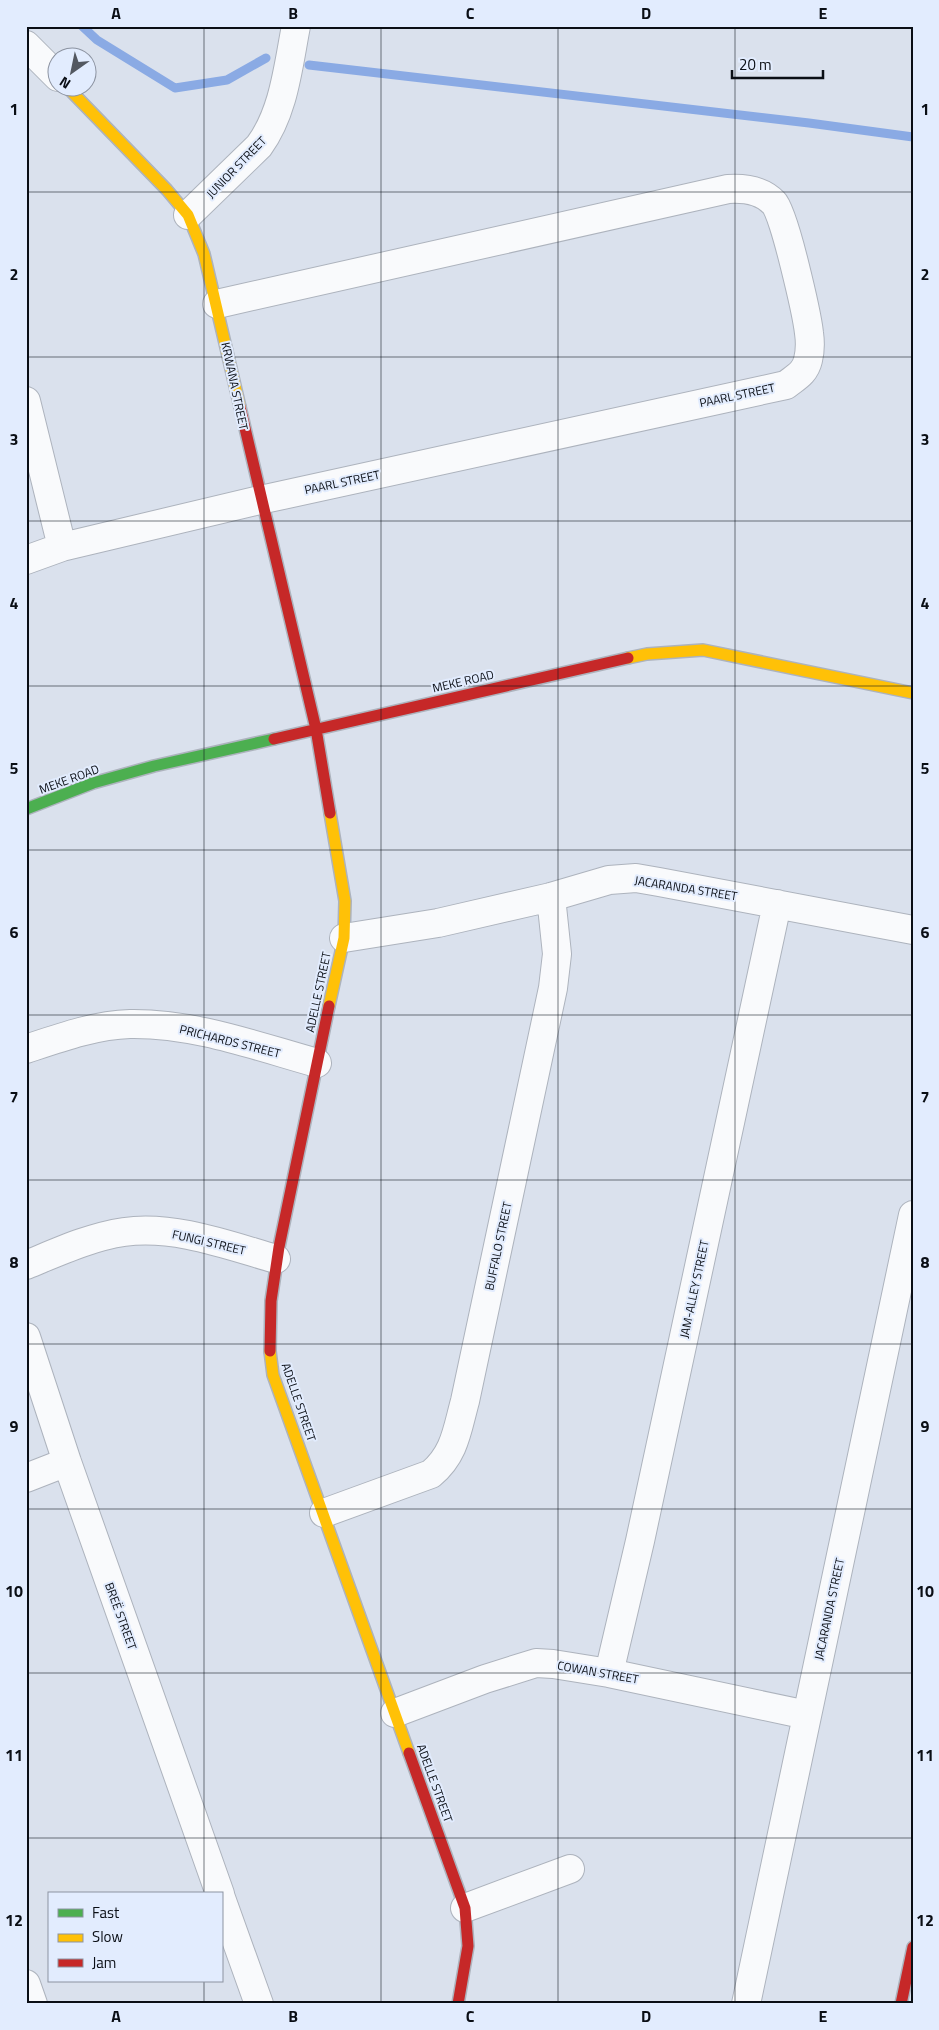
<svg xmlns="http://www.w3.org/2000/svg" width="939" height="2030" viewBox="0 0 939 2030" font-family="'Titillium Web',sans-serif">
<rect width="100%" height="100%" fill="#dae1ed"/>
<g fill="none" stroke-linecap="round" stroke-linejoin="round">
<path stroke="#8aaae4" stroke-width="9" d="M82,26l15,14 78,48 52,-8 39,-22
M309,65l500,58 104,14"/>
<defs>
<path id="street" d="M26,45l32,32
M188,215l71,-69c25,-34 29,-79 37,-120
M26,401l36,146
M26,560l36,-13 198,-47 526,-115c10,-8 19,-12 22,-25 2,-8 2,-20 1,-27 -2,-18 -25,-121 -35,-130 -12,-13 -30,-15 -46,-14l-511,115
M344,938l94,-15 113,-26 58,-17 27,-2 23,4 254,48
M26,1049c33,-11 69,-24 104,-25 64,-1 126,22 187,39
M26,1265c32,-13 64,-28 98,-33 51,-7 103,13 152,27
M26,1337l41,125 153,432
M26,1478l41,-16
M324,1513l107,-39c24,-20 26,-44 34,-73l88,-413 4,-34 -6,-57
M609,1673l31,-132 137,-637
M395,1713l90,-34 51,-16 17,1 56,9 198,42
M221,1898l38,106
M465,1908l105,-39
M26,1984l7,20
M746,2004l167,-789"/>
<path id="fast" d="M26,809l67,-26 61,-17 120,-27"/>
<path id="slow" d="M68,88l99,102 21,25 16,39 36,153
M628,658l19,-4 56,-4 210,43
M329,1006l15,-68 1,-37 -15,-88
M270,1351l3,24 136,378"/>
<path id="jam" d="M240,407l76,322 14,84
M274,739l354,-81
M270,1351l1,-50 8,-54 50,-241
M409,1753l56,155 3,38 -10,58
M901,2004l12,-57"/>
</defs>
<use href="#street" stroke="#adb3bd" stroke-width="30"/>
<use href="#fast" stroke="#adb3bd" stroke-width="14"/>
<use href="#slow" stroke="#adb3bd" stroke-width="14"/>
<use href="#jam" stroke="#adb3bd" stroke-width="14"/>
<use href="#street" stroke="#f9fafc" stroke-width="28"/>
<use href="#fast" stroke="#4caf50" stroke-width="11"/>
<use href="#slow" stroke="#ffc107" stroke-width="11"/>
<use href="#jam" stroke="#c62828" stroke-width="11"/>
</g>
<path fill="none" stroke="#0a0e15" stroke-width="1" stroke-opacity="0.55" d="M204,26v1868M381,26v1978M558,26v1978M735,26v1978M26,192h887M26,357h887M26,521h887M26,686h887M26,850h887M26,1015h887M26,1180h887M26,1344h887M26,1509h887M26,1673h887M26,1838h887M204,1981v23"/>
<g text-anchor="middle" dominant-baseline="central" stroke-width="4" stroke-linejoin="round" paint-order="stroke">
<g font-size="12" fill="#0a0e15" stroke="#e2ecfe">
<text transform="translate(236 167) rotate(-46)">JUNIOR STREET</text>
<text transform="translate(235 386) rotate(78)">KRWANA STREET</text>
<text transform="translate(737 395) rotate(-12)">PAARL STREET</text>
<text transform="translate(342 482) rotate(-12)">PAARL STREET</text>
<text transform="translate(463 681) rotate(-13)">MEKE ROAD</text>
<text transform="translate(69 779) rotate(-20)">MEKE ROAD</text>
<text transform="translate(686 888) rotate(9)">JACARANDA STREET</text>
<text transform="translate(318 992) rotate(-78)">ADELLE STREET</text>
<text transform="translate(230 1041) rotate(14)">PRICHARDS STREET</text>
<text transform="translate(209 1242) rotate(13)">FUNGI STREET</text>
<text transform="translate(498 1246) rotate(-78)">BUFFALO STREET</text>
<text transform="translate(694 1289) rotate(-78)">JAM-ALLEY STREET</text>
<text transform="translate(299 1402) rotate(71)">ADELLE STREET</text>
<text transform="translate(829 1609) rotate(-78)">JACARANDA STREET</text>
<text transform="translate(121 1616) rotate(70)">BREË STREET</text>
<text transform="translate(598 1672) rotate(10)">COWAN STREET</text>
<text transform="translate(435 1783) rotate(70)">ADELLE STREET</text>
</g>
</g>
<rect width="939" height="2030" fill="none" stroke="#e2ecfe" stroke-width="55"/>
<rect x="48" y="1892" width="175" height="90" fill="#e2ecfe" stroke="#8c93a1"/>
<rect x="58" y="1909" width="25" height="8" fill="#4caf50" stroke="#8c93a1"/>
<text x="92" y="1918" font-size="15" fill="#0a0e15">Fast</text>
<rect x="58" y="1934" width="25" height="8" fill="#ffc107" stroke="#8c93a1"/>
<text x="92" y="1942" font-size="15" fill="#0a0e15">Slow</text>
<rect x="58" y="1959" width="25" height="8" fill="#c62828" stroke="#8c93a1"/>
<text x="92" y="1968" font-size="15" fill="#0a0e15">Jam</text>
<g transform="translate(72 72) rotate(213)"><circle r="24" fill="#e2ecfe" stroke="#8c93a1"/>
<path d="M0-4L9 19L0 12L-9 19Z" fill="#535861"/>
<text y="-8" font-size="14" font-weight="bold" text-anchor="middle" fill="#0a0e15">N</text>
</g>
<path d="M732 70v8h91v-8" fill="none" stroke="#0a0e15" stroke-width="2.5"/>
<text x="739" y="70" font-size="15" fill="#0a0e15" stroke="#e2ecfe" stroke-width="4" paint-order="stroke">20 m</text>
<rect x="28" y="28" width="884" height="1974" fill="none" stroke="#0a0e15" stroke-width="2"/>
<g font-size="16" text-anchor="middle" font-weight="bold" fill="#0a0e15">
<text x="116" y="19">A</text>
<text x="293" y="19">B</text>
<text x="470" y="19">C</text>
<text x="646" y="19">D</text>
<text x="823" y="19">E</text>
<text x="14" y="115">1</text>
<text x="925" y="115">1</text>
<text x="14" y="280">2</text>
<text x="925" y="280">2</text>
<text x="14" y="445">3</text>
<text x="925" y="445">3</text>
<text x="14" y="609">4</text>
<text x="925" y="609">4</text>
<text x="14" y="774">5</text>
<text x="925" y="774">5</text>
<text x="14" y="938">6</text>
<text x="925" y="938">6</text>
<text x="14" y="1103">7</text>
<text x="925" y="1103">7</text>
<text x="14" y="1268">8</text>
<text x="925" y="1268">8</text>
<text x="14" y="1432">9</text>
<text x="925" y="1432">9</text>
<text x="14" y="1597">10</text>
<text x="925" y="1597">10</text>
<text x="14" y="1761">11</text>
<text x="925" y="1761">11</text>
<text x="14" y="1926">12</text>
<text x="925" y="1926">12</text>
<text x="116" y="2022">A</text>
<text x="293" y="2022">B</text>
<text x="470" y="2022">C</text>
<text x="646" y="2022">D</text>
<text x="823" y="2022">E</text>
</g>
</svg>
